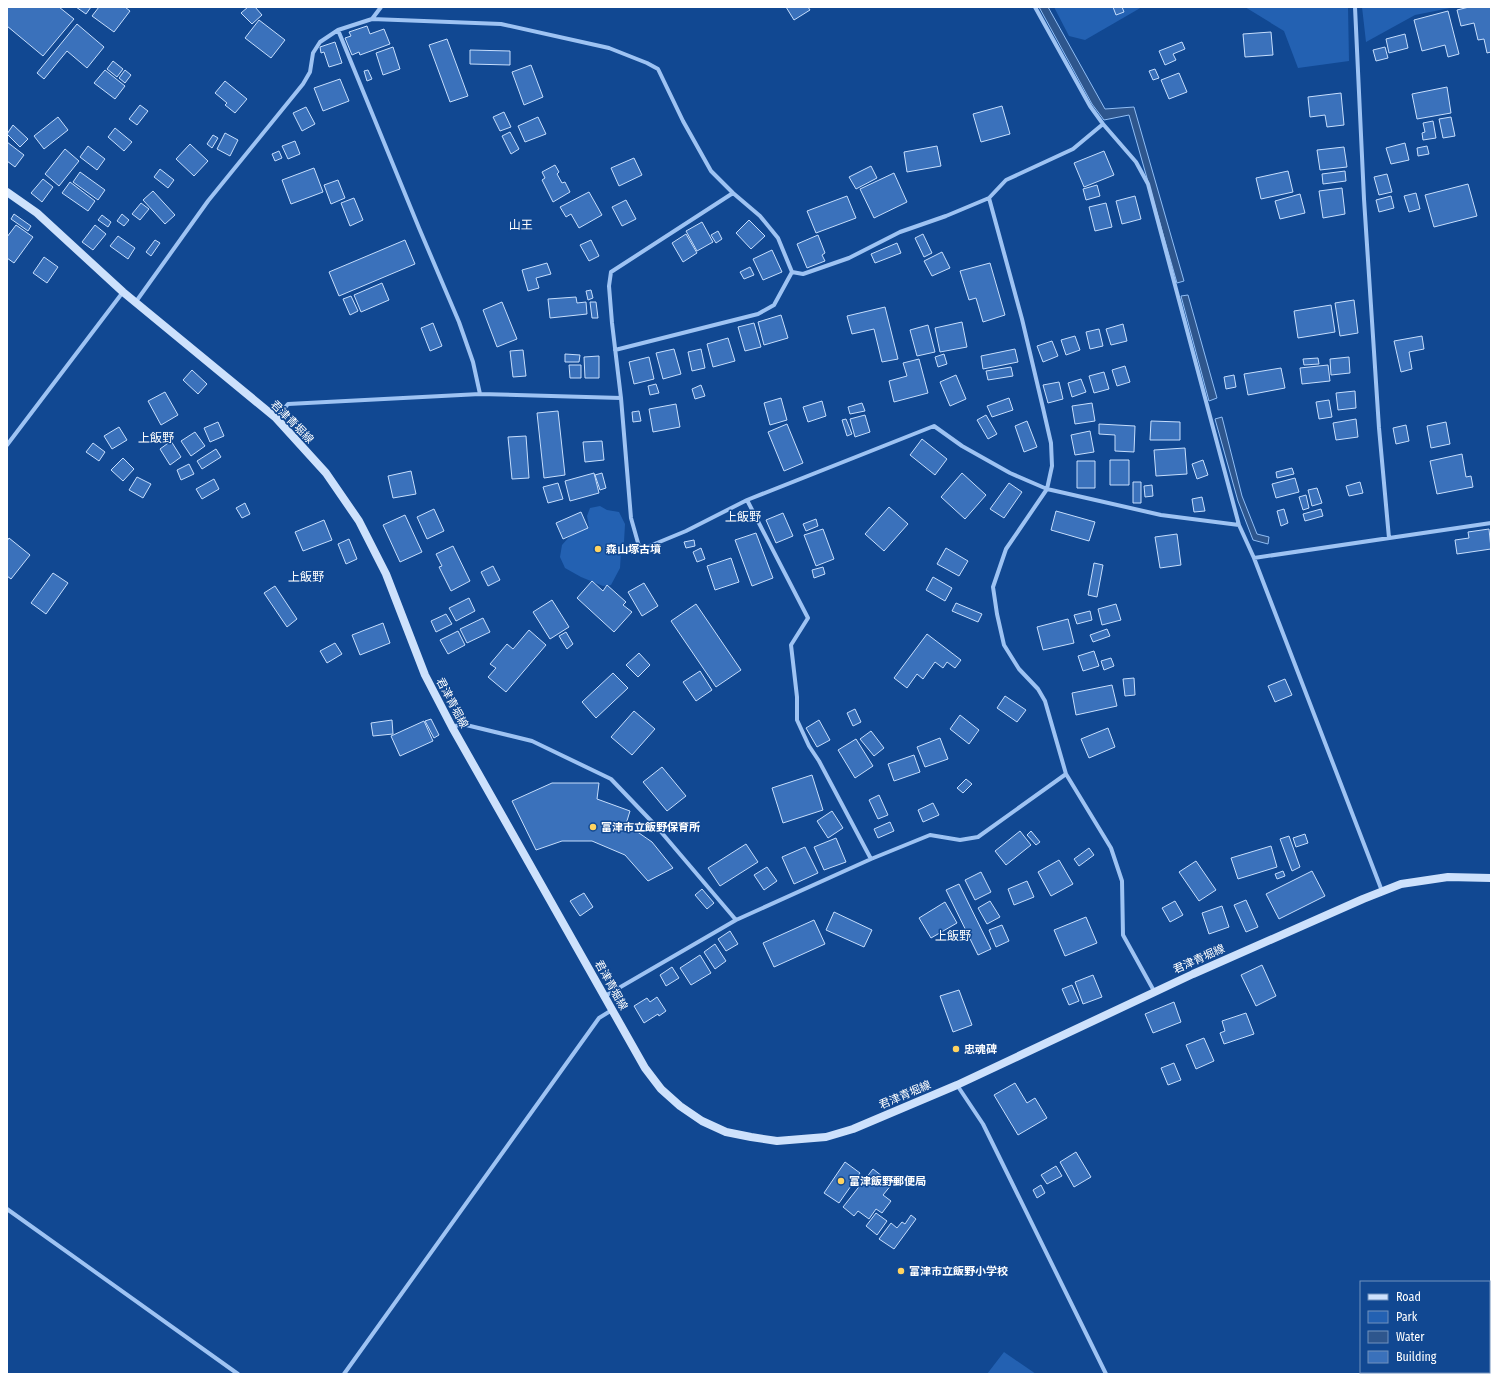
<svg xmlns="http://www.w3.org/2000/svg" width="1498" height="1381" viewBox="0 0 1498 1381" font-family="'Fira Sans Condensed','Noto Sans JP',sans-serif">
<rect width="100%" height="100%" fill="#114892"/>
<path fill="#2361b2" d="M1054,7h88l-57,33 -16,-4z
M1245,7h103l1,54 -51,7 -14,-37z
M1362,7h93l-40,8 -49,27z
M600,506l7,4 12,2 6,12 -1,18 -3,10 -1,16 -9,17 -8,1 -22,-9 -16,-9 -5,-11 2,-12 7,-8 20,-10 -2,-11 3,-8z
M1004,1352l32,22h-49z"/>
<path fill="#2e568d" stroke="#90bef6" d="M1039,7h9l57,102 29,-2 50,174 -7,2 -48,-168 -25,5 -12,-16z
M1188,295l29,103 -8,3 -28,-105z
M1222,417l20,79 15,38 12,3 -1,7 -15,-4 -15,-39 -23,-82z"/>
<path fill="#3a71bb" stroke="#c6defd" d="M7,7h52l15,12 -31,37 -36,-30z
M76,7h15l-5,7z
M99,7h26l5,4 -16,21 -22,-16z
M248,7h7l7,8 -10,9 -11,-11z
M786,7h22l2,3 -16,10z
M1113,7h9l2,5 -8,3z
M1469,7h22v45l-4,1 -3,-14 -6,1 -4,-17 -13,3 -4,-16z
M1448,11l11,43 -11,3 -3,-12 -23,6 -8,-31z
M259,20l26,20 -14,18 -26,-20z
M77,24l27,23 -17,21 -20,-17 -23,28 -7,-6z
M367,26l3,8 14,-5 6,15 -30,11 -1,-3 -7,3 -7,-17 6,-2 -2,-4z
M1271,32l2,23 -28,2 -2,-23z
M1405,34l3,14 -19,5 -3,-14z
M447,39l21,57 -18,6 -21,-57z
M335,42l7,21 -13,4 -5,-15 -3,1 -1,-6z
M1182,42l3,7 -12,5 3,6 -11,5 -6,-14z
M393,47l7,22 -17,6 -7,-22z
M1385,47l3,11 -12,3 -3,-11z
M470,50l40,1v14l-40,-1z
M113,61l10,8 -6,8 -10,-8z
M531,65l12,32 -19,8 -12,-33z
M1155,69l4,9 -6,2 -4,-9z
M105,70l20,16 -10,13 -21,-16z
M125,70l6,5 -6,8 -6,-5z
M368,70l4,9 -5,2 -3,-10z
M1179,73l8,19 -18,7 -8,-19z
M340,79l9,22 -26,10 -9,-23z
M225,81l22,18 -12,14 -10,-8 2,-2 -12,-10z
M1447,87l4,26 -34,6 -5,-25z
M1341,93l3,32 -17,2 -2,-12 -15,2 -2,-20z
M140,105l8,6 -11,14 -8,-6z
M1002,106l8,28 -29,8 -8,-28z
M306,107l9,17 -13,7 -9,-18z
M504,112l7,15 -11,4 -7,-14z
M58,117l10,13 -24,19 -10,-13z
M538,117l8,17 -21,8 -7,-16z
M1451,117l4,19 -12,2 -4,-19z
M1433,121l3,17 -13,2 -1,-7 3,-1 -2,-9z
M13,125l15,14 -8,8 -13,-13z
M115,128l17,14 -8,9 -16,-14z
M510,132l9,17 -8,5 -9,-18z
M225,133l13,7 -8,16 -13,-7z
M213,135l5,3 -6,10 -5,-4z
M295,141l5,13 -12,5 -6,-13z
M7,142l17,13 -9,12 -8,-6z
M1405,143l4,17 -18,4 -5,-16z
M190,144l18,17 -14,15 -18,-17z
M88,146l17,13 -8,11 -17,-13z
M937,146l4,20 -34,6 -3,-20z
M1427,146l2,8 -11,2 -1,-8z
M1344,147l3,20 -27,3 -3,-20z
M65,149l14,12 -20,25 -14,-12z
M279,151l3,7 -7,3 -3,-7z
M1104,151l10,24 -30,12 -10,-24z
M634,158l8,17 -23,11 -8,-18z
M555,165l4,7 -2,2 5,9 3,-1 5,10 -17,10 -11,-22 3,-2 -3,-6z
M871,166l6,12 -21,11 -7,-12z
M314,168l9,24 -32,12 -9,-24z
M160,169l14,11 -6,8 -14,-11z
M1288,171l5,21 -32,7 -5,-21z
M1345,171l1,10 -23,3 -1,-10z
M80,172l25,18 -7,10 -25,-18z
M894,173l13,29 -33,16 -14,-29z
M1387,174l5,18 -13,3 -5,-18z
M43,179l10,8 -11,15 -11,-9z
M338,180l7,18 -14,6 -7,-19z
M70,182l25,19 -7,10 -26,-18z
M1468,184l9,32 -43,11 -9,-32z
M1097,185l3,11 -14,4 -3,-11z
M1342,188l3,26 -22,4 -4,-27z
M153,191l22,24 -10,9 -22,-24z
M589,192l13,23 -23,13 -8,-14 -5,3 -6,-10z
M1416,193l4,16 -11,3 -5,-16z
M1300,194l5,19 -25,6 -5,-18z
M847,196l9,22 -40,15 -9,-22z
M1135,196l6,23 -19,5 -6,-23z
M1391,196l3,12 -15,4 -3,-12z
M354,198l9,22 -13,6 -9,-23z
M626,200l10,19 -14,7 -10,-19z
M141,203l8,6 -9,11 -8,-6z
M1106,203l6,24 -17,4 -6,-24z
M14,214l17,12 -3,5 -17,-12z
M122,214l7,6 -5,6 -7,-5z
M102,215l9,7 -3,5 -10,-7z
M749,220l16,16 -14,13 -15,-16z
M702,222l11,20 -16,9 -11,-20z
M16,225l17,12 -19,26 -7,-5v-21z
M95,225l11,9 -13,16 -11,-8z
M718,231l4,8 -6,4 -5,-8z
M686,234l11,19 -14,9 -11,-19z
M923,234l9,19 -8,4 -9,-19z
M818,235l7,18 -3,2 3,6 -18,7 -10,-24z
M118,236l17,12 -7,11 -18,-13z
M155,240l5,3 -9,13 -5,-4z
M405,240l10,24 -76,32 -10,-24z
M591,240l8,16 -10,5 -9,-16z
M897,243l4,10 -26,10 -4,-9z
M772,250l10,22 -19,8 -10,-21z
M942,252l8,16 -18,8 -8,-15z
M44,257l14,10 -11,16 -14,-10z
M547,263l4,11 -15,4 3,10 -11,3 -6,-21z
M990,263l15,52 -22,7 -7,-24 -7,2 -9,-29z
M750,267l4,8 -10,4 -4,-7z
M382,283l7,17 -28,12 -7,-17z
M591,290l2,8 -5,2 -2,-9z
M351,296l7,15 -8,4 -7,-16z
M576,297l1,6 9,-1 1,12 -37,4 -2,-19z
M1354,300l4,33 -18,3 -5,-33z
M502,302l15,37 -20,8 -14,-37z
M590,302h6l2,16h-6z
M1331,305l4,27 -37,6 -4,-27z
M885,307l13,52 -16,3 -8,-33 -22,5 -5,-18z
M781,315l7,23 -24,7 -6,-23z
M962,322l5,25 -27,5 -5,-24z
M433,323l9,23 -12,5 -9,-23z
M754,323l7,24 -16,4 -7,-24z
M1123,324l4,17 -16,4 -5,-16z
M928,325l7,27 -18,4 -7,-26z
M1099,329l4,17 -13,3 -4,-17z
M1075,336l5,14 -14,5 -5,-15z
M1422,336l2,13 -15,3 3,17 -11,3 -7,-31z
M728,338l7,23 -22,6 -6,-23z
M1052,341l6,15 -15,6 -6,-16z
M674,349l7,25 -18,5 -7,-26z
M701,349l4,19 -13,3 -4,-19z
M1015,349l3,13 -35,7 -2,-13z
M523,350l3,26 -13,1 -3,-26z
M565,354l15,1 -1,7h-14z
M944,354l3,10 -9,3 -3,-10z
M599,356v22h-14l-1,-21z
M649,357l5,22 -20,5 -5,-22z
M1349,357l1,16 -19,2 -1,-16z
M1318,358l1,6 -15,1 -1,-6z
M919,359l9,34 -34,9 -5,-21 18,-5 -4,-13z
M569,365h12v13h-11z
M1328,365l2,16 -28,3 -2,-16z
M1125,366l5,16 -13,4 -5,-16z
M1011,367l2,9 -25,4 -2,-9z
M1281,368l4,20 -37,7 -4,-21z
M192,370l15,14 -9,10 -15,-14z
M1104,372l5,17 -15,4 -5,-17z
M956,375l10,24 -16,7 -10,-24z
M1234,375l2,12 -10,2 -2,-12z
M1081,379l5,13 -14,5 -4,-14z
M1059,382l4,17 -15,4 -5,-18z
M656,384l3,9 -9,2 -2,-9z
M701,385l4,11 -10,3 -3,-10z
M1355,391l1,17 -18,2 -2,-17z
M165,392l13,23 -17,10 -13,-24z
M781,398l6,22 -17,5 -6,-22z
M1009,398l4,12 -21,7 -5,-11z
M1329,400l3,17 -13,2 -3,-17z
M822,401l4,15 -18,6 -5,-15z
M862,403l3,8 -15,3 -2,-7z
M1092,403l3,18 -20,3 -3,-18z
M676,404l4,23 -27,5 -4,-23z
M558,411l7,64 -21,3 -7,-65z
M639,411l2,10 -8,1 -1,-10z
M865,415l5,17 -15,5 -5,-18z
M986,415l11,19 -9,5 -11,-19z
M846,419l6,15 -5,2 -5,-16z
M1356,419l2,18 -22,3 -3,-17z
M1027,421l10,26 -13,5 -9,-26z
M1151,421l29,1v18h-30z
M218,422l6,14 -14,6 -6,-14z
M1446,422l4,22 -19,4 -4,-22z
M787,424l16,39 -19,8 -16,-39z
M1099,424l36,2 -1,26 -19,-1v-16l-16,-1z
M1406,425l3,16 -13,3 -3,-16z
M119,427l8,13 -15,9 -8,-13z
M1090,431l4,21 -19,3 -4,-20z
M195,432l10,14 -14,10 -10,-15z
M526,436l3,42 -17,1 -4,-42z
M922,439l25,20 -12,16 -25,-20z
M171,441l10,16 -11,8 -10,-16z
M602,441l2,19 -19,2 -2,-20z
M93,443l12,9 -6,9 -13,-9z
M1185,448l2,26 -31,2 -2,-26z
M216,449l5,8 -19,12 -5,-8z
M1462,454l4,23 5,-1 2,11 -36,7 -7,-33z
M123,458l11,11 -11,12 -12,-11z
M1110,460h19v25h-19z
M1203,460l5,15 -11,4 -5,-15z
M1077,461h18v27h-18z
M189,464l5,10 -13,6 -4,-10z
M1292,468l2,6 -17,4 -1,-6z
M411,471l5,23 -23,4 -5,-22z
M594,473l5,20 -29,8 -5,-20z
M602,473l4,15 -6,2 -5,-15z
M962,473l24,22 -21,24 -24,-22z
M137,477l14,7 -8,14 -14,-8z
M1295,478l4,14 -23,6 -4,-14z
M214,479l5,10 -17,10 -6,-10z
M1133,482h8v21h-8z
M1360,482l3,11 -14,3 -3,-10z
M558,483l5,16 -15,4 -5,-16z
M1009,483l13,9 -18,26 -14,-9z
M1152,485l1,11 -8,1 -1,-11z
M1317,488l5,15 -10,3 -4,-16z
M1306,495l3,13 -6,2 -4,-13z
M1202,497l3,14 -11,1 -2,-13z
M245,503l5,11 -8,4 -6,-10z
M889,507l19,17 -24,27 -19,-17z
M434,509l10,22 -17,8 -10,-22z
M1284,509l4,14 -7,3 -4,-15z
M1321,509l2,7 -18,5 -2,-7z
M1056,511l39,11 -6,19 -38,-11z
M581,512l7,16 -25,11 -7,-16z
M783,513l10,23 -17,7 -10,-23z
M405,515l17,37 -22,10 -17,-37z
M816,519l2,7 -12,5 -3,-7z
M324,520l8,20 -29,11 -8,-19z
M823,529l11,30 -18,7 -12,-31z
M1489,529l2,20 -34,5 -2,-14 14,-2 -1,-6z
M756,533l17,45 -21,8 -17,-46z
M1177,534l4,31 -21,3 -5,-31z
M9,538l21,17 -19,24 -4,-3v-35z
M349,539l8,20 -11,5 -8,-20z
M694,540l1,6 -9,2 -2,-6z
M453,546l17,35 -19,10 -12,-24 3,-1 -6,-12z
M701,548l4,11 -8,3 -4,-10z
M946,548l22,13 -9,15 -22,-12z
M731,558l8,24 -24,8 -8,-24z
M1094,563l9,2 -6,32 -9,-2z
M493,566l7,14 -12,6 -7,-14z
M823,567l2,7 -11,4 -2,-8z
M53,573l15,10 -22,31 -15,-11z
M933,577l19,11 -7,13 -19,-11z
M592,581l11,10 4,-6 19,17 -3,3 9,7 -18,20 -37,-34z
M644,583l14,23 -16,10 -14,-24z
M275,586l22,33 -10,8 -23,-34z
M469,598l6,13 -19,10 -7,-13z
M552,600l17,27 -19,12 -17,-27z
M956,603l26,11 -4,8 -26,-11z
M696,604l45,66 -25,17 -45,-66z
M1116,604l5,16 -19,5 -4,-16z
M1090,611l2,9 -15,4 -3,-9z
M446,614l6,10 -16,8 -5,-11z
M483,618l7,14 -23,11 -7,-14z
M1068,619l6,24 -31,7 -6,-23z
M383,623l7,20 -30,12 -8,-20z
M1107,629l3,7 -17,6 -3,-7z
M529,630l17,15 -40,47 -18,-15 8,-9 -6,-4 17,-20 6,5z
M458,631l7,14 -17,9 -8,-14z
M566,632l7,12 -6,5 -8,-13z
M927,634l34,26 -6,8 -8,-6 -4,6 -8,-6 -12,17 -6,-5 -10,14 -13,-10z
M335,643l7,11 -15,9 -7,-12z
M1094,651l5,15 -16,5 -5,-15z
M639,653l11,12 -12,12 -12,-12z
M1111,658l3,8 -10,4 -3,-9z
M700,671l12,19 -16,11 -13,-19z
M613,673l15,15 -32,30 -14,-16z
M1134,678l1,17 -10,1 -2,-17z
M1285,679l7,16 -17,7 -7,-16z
M1112,685l5,21 -41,9 -4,-22z
M1005,696l21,14 -9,12 -20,-14z
M855,709l6,13 -8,4 -6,-13z
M634,711l21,18 -23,26 -21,-18z
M960,715l19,15 -10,14 -19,-15z
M431,719l8,16 -5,3 -9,-17z
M392,720l1,14 -20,2 -2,-13z
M819,720l11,20 -13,7 -11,-19z
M424,721l9,20 -33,15 -9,-20z
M1108,728l7,19 -26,11 -8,-19z
M871,731l13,17 -10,8 -14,-17z
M940,738l8,21 -23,8 -8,-20z
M856,739l17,27 -18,12 -17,-28z
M914,755l6,17 -26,9 -6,-17z
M662,767l24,29 -19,15 -24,-29z
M812,775l11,35 -40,13 -11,-35z
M966,779l6,5 -9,9 -6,-5z
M552,783h47l-2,16 33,12 -4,13 26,18 21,26 -25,13 -23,-26 -33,-14h-30l-26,9 -24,-49z
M879,795l9,20 -10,4 -9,-19z
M933,803l6,12 -16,7 -5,-12z
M832,811l11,17 -15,10 -11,-17z
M890,822l4,9 -16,7 -4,-9z
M1020,831l11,14 -25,20 -11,-14z
M1031,831l9,11 -4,3 -9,-10z
M1305,834l3,9 -12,4 -3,-9z
M1289,836l11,31 -8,4 -12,-32z
M836,838l10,24 -22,8 -10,-23z
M746,844l12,18 -38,24 -12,-18z
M1271,846l6,21 -39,12 -7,-21z
M805,847l13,26 -24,11 -12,-27z
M1089,848l5,7 -15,11 -5,-7z
M1059,860l14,24 -22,12 -13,-24z
M1196,861l20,29 -17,11 -20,-29z
M767,867l10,14 -13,9 -10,-15z
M1283,871l2,5 -8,3 -2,-5z
M1312,871l13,25 -46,23 -13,-25z
M981,872l10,20 -16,8 -10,-20z
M1027,881l7,16 -20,8 -6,-16z
M959,884l32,65 -13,6 -32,-65z
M702,889l12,14 -7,6 -12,-14z
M584,893l9,14 -13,9 -10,-15z
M1246,900l12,27 -12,5 -12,-27z
M990,901l10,16 -13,7 -9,-16z
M1175,901l8,14 -13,7 -8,-14z
M945,902l12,21 -26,15 -12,-20z
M1222,906l7,21 -20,7 -7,-21z
M834,912l38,18 -8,17 -38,-17z
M1086,917l11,26 -32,13 -11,-26z
M814,920l11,24 -51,23 -11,-24z
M1002,925l7,16 -13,6 -7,-17z
M730,931l8,13 -12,7 -8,-12z
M715,944l11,17 -11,8 -11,-17z
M700,955l11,18 -20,12 -11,-17z
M1262,965l14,31 -20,10 -15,-31z
M672,967l7,11 -13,8 -6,-11z
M1093,975l9,22 -19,7 -8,-22z
M1072,985l7,16 -10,4 -7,-16z
M959,990l13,35 -19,7 -13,-36z
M657,997l9,14 -7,5 -1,-2 -14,9 -10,-17 13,-8 3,4z
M1174,1002l7,20 -28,11 -8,-19z
M1246,1013l8,21 -30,10 -4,-11 5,-2 -3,-10z
M1204,1038l10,23 -18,8 -10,-24z
M1174,1063l7,17 -13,5 -7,-17z
M1015,1083l12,20 8,-5 12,20 -29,17 -24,-40z
M1076,1152l15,25 -17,10 -14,-25z
M845,1162l15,11 -21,30 -15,-10z
M1056,1166l6,10 -15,8 -6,-9z
M873,1169l19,15 -9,11 8,6 -9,12 -6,-4 -7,10 -11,-8 -4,5 -11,-9z
M1041,1185l4,8 -8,5 -4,-8z
M876,1213l11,8 -10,14 -11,-9z
M911,1215l5,4 -22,30 -15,-10 12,-16 6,5 5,-6 3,2z"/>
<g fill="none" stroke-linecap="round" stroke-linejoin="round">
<path stroke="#9ec3f3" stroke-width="4" d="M1035,7l55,99 13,18 33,38 12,22 91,341 15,33 128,333
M1355,7l9,192 15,229 10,110
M372,19l9,-12
M338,30l81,198 40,94 14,40 7,32
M733,193l-122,79 -2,14 3,37 9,75 10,120 9,32 46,-19 61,-31 187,-74 28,20 48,27 37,16 114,26 78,10
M989,198l33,121 21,89 8,35 1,23 -5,23 -41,60 -13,38 4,27 7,31 15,24 19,20 7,12 21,73 45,74 11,33 1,54 31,56
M135,303l73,-102 95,-117 7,-12 3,-19 7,-11 18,-12 34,-11 129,5 108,24 38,15 11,6 25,52 28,50 22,22 27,23 18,22 14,34 11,2 46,-16 51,-26 46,-16 43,-18 17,-18 67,-31 30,-25
M615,350l143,-36 16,-9 18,-33
M276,418l12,-14 192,-10 141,4
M7,445l116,-153
M747,500l61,118 -17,27 6,52v23l12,26 10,15 52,98
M1254,558l237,-35
M452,727l10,-3 70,17 79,38 45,47 80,94
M605,996l131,-76 135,-61 59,-24 30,5 18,-3 88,-63
M957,1085l26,39 123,250
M7,1209l231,165
M344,1374l255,-356 13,-8"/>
<path stroke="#cde1fc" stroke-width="8" d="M7,192l30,21 86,79 153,126 50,55 33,48 27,53 39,101 27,52 193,341 16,21 19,17 22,15 24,11 25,5 26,4 49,-4 27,-8 104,-44 236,-111 170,-75 38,-15 47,-7 43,1"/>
</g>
<g fill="#ffd360" stroke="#114892" stroke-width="1.5">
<circle cx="598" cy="549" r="4"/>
<circle cx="593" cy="827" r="4"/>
<circle cx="956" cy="1049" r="4"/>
<circle cx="841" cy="1181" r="4"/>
<circle cx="901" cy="1271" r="4"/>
</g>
<g text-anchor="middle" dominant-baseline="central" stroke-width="3" stroke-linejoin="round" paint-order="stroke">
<g font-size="11" fill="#fff" stroke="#114892">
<text transform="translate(292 422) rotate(45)">君津青堀線</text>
<text transform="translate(452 703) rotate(62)">君津青堀線</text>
<text transform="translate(1199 959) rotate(-24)">君津青堀線</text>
<text transform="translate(611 985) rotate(61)">君津青堀線</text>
<text transform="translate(905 1095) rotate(-23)">君津青堀線</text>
</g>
<g font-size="11" font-weight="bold" fill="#fff" stroke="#114892" text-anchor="start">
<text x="606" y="549">森山塚古墳</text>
<text x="601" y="827">富津市立飯野保育所</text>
<text x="964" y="1049">忠魂碑</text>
<text x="849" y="1181">富津飯野郵便局</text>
<text x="909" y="1271">富津市立飯野小学校</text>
</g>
<g font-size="12" fill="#fff" stroke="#114892">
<text x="521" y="225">山王</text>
<text x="156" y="438">上飯野</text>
<text x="743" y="517">上飯野</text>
<text x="306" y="577">上飯野</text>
<text x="953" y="936">上飯野</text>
</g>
</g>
<rect width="1498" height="1381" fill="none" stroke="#ffffff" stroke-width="16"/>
<rect x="1360" y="1281" width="130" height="92" fill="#114892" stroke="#7091be"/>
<rect x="1368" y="1294" width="20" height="6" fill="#cde1fc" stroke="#7091be"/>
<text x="1396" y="1301" font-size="12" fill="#ffffff">Road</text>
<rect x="1368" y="1311" width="20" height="12" fill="#2361b2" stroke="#7091be"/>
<text x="1396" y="1321" font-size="12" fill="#ffffff">Park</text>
<rect x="1368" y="1331" width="20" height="12" fill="#2e568d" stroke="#7091be"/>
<text x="1396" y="1341" font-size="12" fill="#ffffff">Water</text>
<rect x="1368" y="1351" width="20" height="12" fill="#3a71bb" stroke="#7091be"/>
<text x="1396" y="1361" font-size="12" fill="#ffffff">Building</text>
</svg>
